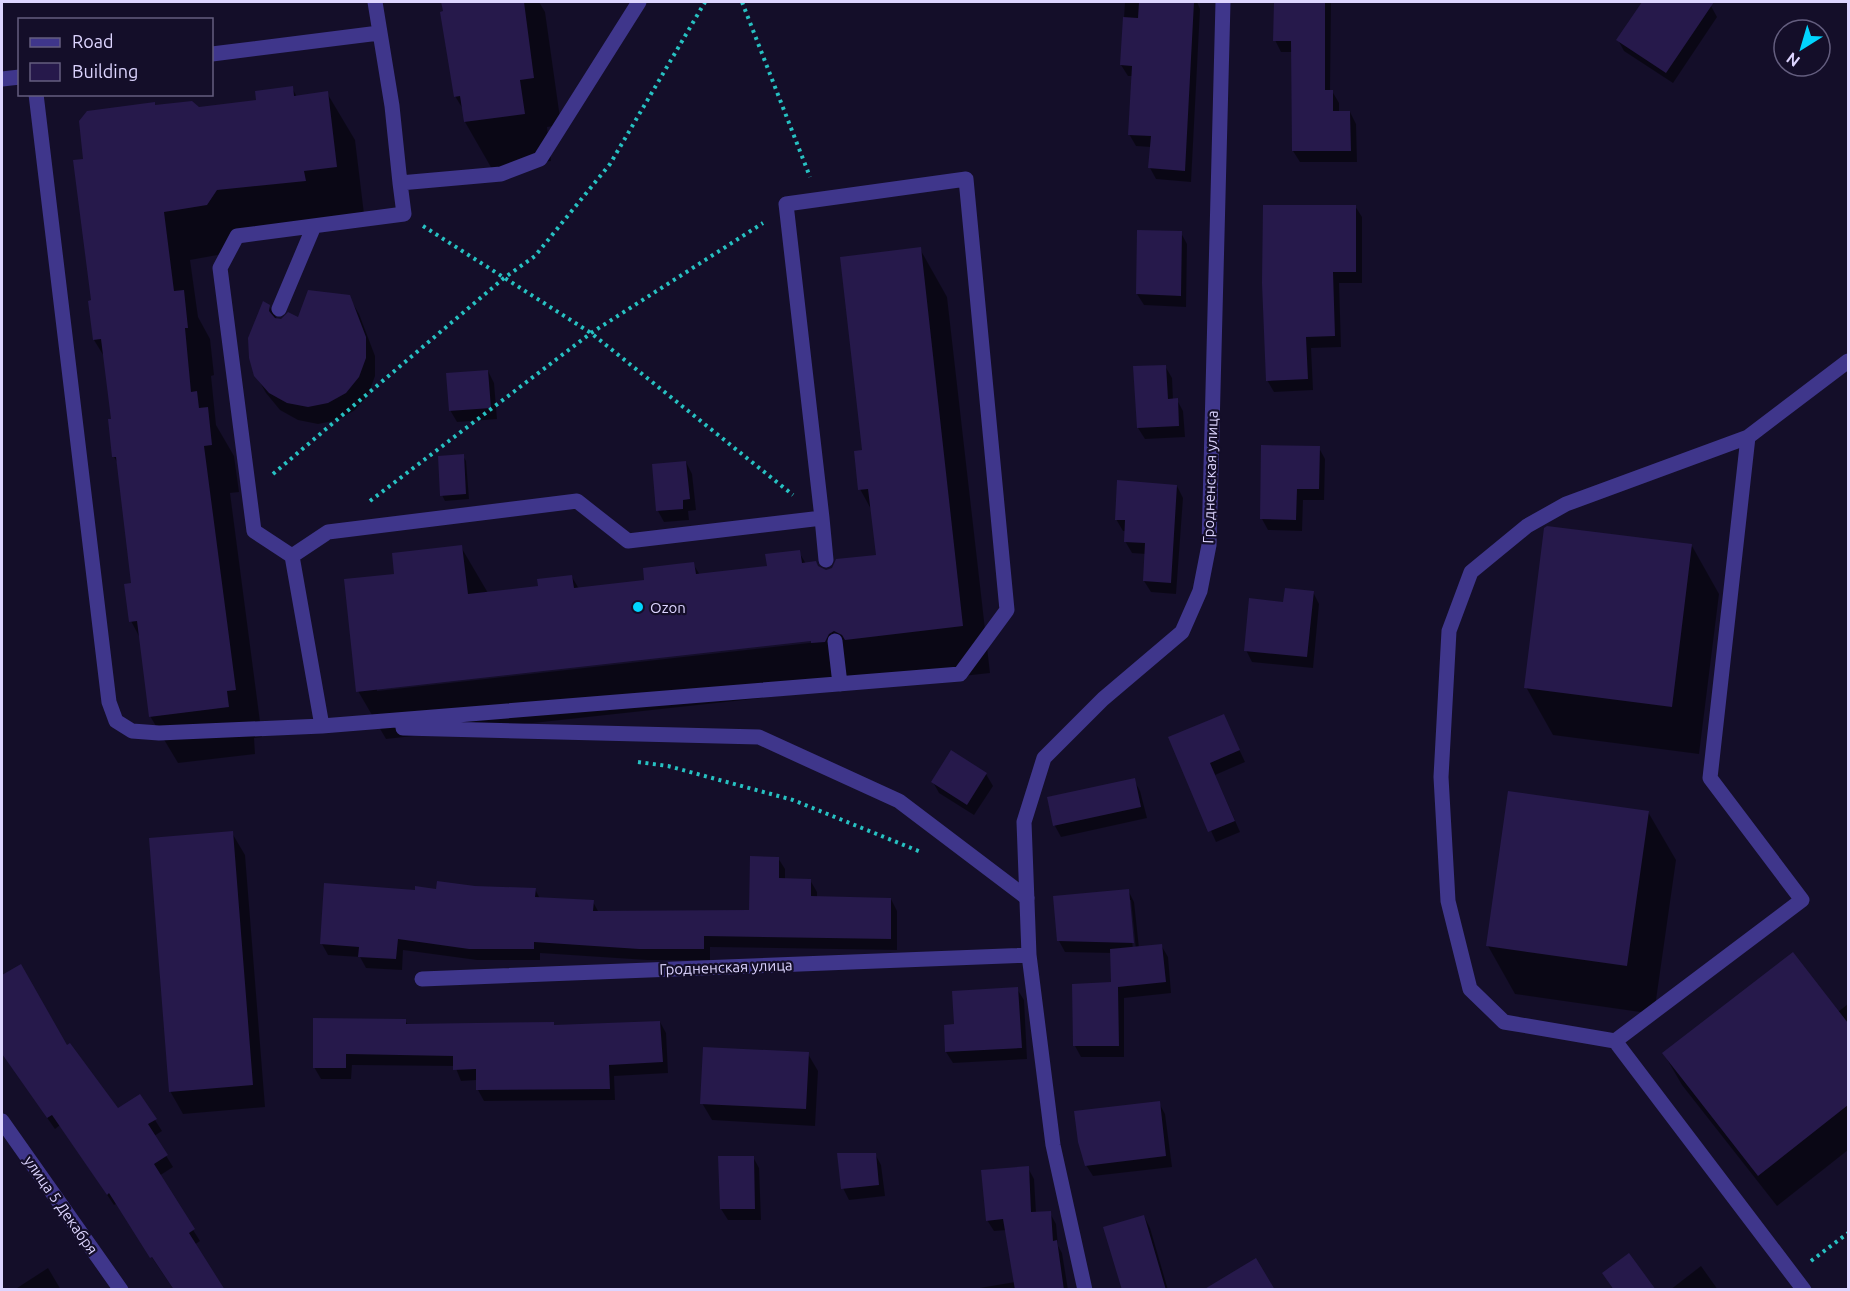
<svg xmlns="http://www.w3.org/2000/svg" width="1850" height="1291" viewBox="0 0 1850 1291" font-family="Ubuntu,sans-serif">
<rect width="100%" height="100%" fill="#140e29"/>
<path fill="#0007" fill-rule="evenodd" d="M442,2h97l6,10 16,113 -14,2 4,34 -59,8 -27,-47 -1,-11 -9,-15z
M1125,2h72l3,7 -9,173 -35,-3 -6,-11 1,-21 -15,-1 -7,-12 4,-58h-5l-7,-11z
M1276,2h81v1h-26l-1,88h2l7,12v9h11l6,12 1,38h-57l-7,-11 -1,-99h-11l-6,-12z
M1644,2h60l7,4 6,11 -44,66 -49,-32 -6,-11z
M292,88l5,9 30,-4 28,47 9,74 -120,23 -10,15 -44,8 8,57 12,22 4,36 -3,1 5,49 18,31 5,36 -9,1 32,244 -8,1 1,16 -77,9 -28,-47 -10,-78 -9,-17 2,-37 -14,-119 -5,-8 -1,-37 -8,-62 -11,-18 -9,-180 70,-53 43,1 60,-7z
M1355,206l7,11v66h-23l2,64 -30,1 2,42 -39,2 -7,-12z
M1181,233l6,11 -1,63 -42,-2 -7,-11z
M920,249l27,48 43,376 -604,66 -28,-48 38,-116 65,-28 27,46 51,-6 33,-10 7,12 67,-7 47,-18 7,11 68,-8 31,-15 7,12 20,7 52,-14 -6,-46 -12,-22zM818,639v3l-441,49v-3z
M349,297l10,17 16,42v20l-7,19 -13,15 -17,10 -20,4 -20,-4 -18,-10 -14,-17 -10,-18 13,-69 8,13h21z
M1165,366l7,12 1,22h4l6,11 2,26 -40,2 -7,-11z
M488,371l6,12 3,36 -40,3 -7,-12z
M1319,448l6,11 -1,41h-21l-1,31 -34,-1 -6,-11z
M463,456l3,5 3,38 -24,2 -3,-6z
M686,462l6,12 4,36 -8,1 1,9 -25,2 -6,-11 -5,-45z
M1177,486l6,12 -7,96 -25,-2 -7,-11 2,-27 -14,-1 -7,-12 1,-10h-3l-7,-12z
M1692,546l27,48 -20,160 -146,-19 -27,-48z
M1313,592l6,12 -6,64 -61,-6 -6,-12z
M1223,715l22,47 -30,13 25,57 -24,10 -46,-104z
M986,774l7,12 -19,29 -35,-22 -6,-11z
M1134,780l6,11 7,27 -86,19 -6,-11 -6,-27z
M1648,812l28,48 -22,154 -139,-20 -27,-48z
M232,833l13,22 20,252 -82,7 -13,-23z
M778,858l7,11v11h25l7,12v6l74,1 6,12v39l-187,-3v13h-63l-107,-7v7h-63l-74,-10 -1,20 -36,-2 -6,-11 -32,-2 -6,-11 94,-53 59,-4 60,2 5,10 53,3 6,11 151,-1z
M1128,890l6,12 5,46 22,-3 7,12 3,36 -47,5v59h-43l-6,-11 37,-62v-31l-47,-1 -6,-11zM1128,900h3l5,50h-3z
M21,967l46,80 51,64 37,9 7,11 -8,5 19,31 -14,9 41,65 -6,4 30,45h-50l-58,-86 -2,1 -54,-80 -5,4 -50,-71 -3,-5v-47l3,-2 -3,-6v-21z
M1017,989l7,11 3,59 -74,4 -7,-11 10,-27z
M1848,1004v146l-71,56 -95,-121 -18,-31 174,-42z
M405,1020l3,5 147,2 105,-5 6,11 2,40 -54,3 1,24 -131,1 -6,-11 -1,-10 -16,1 -6,-15 -103,-1 -1,14h-30l-7,-12z
M808,1054l10,17 -3,55 -103,-6 -10,-17z
M1159,1103l6,11 7,53 -79,9 -7,-11z
M875,1154l6,11 4,31 -36,4 -6,-12z
M753,1157l6,11 2,52h-33l-7,-11 -1,-51z
M1028,1168l6,11 2,34h14l6,11 2,22 4,7 6,37h-100l47,-8 -8,-52 -13,1 -7,-11z
M1144,1216l6,12 18,62h-45z
M1701,1266l17,24h-48z
M48,1268l13,22h-47z"/>
<path fill="#26194b" d="M441,2h83l10,76 -14,2 5,34 -61,8 -4,-26 -6,1 -14,-85 3,-1z
M1139,2h55l-9,169 -37,-3 3,-32 -23,-1 4,-69 -12,-1 3,-48 15,1z
M1274,2h51v88h8v21h17l1,40h-59l-1,-110h-18z
M1642,2h72l-48,71 -50,-33z
M293,86l1,10 34,-5 9,76 -33,4 2,10 -89,9 -10,15 -43,7 10,79 10,-1 4,38h-3l6,64 6,-1 2,17 9,-1 4,38 -8,1 32,244 -9,1 2,16 -80,10 -12,-96 -8,1 -5,-38 7,-1 -15,-126h-4l-4,-38h3l-10,-80 -8,1 -5,-39 3,-1 -18,-140 10,-1 -4,-38 8,-10 68,-9v3l37,-4 7,6 57,-7 -1,-9z
M1263,205h93v67h-23l2,64 -29,1 2,42 -42,2 -4,-98z
M1137,230l45,1 -1,65 -45,-2z
M921,247l42,379 -118,14 -3,-5 -8,-4 -5,3 -4,8 -14,1v-2l-455,51 -12,-113 50,-5 -2,-21 70,-8 6,49 70,-8 -1,-7 35,-4 2,13 70,-8 -1,-12 33,-4 18,-2 2,12 71,-8 -2,-12 35,-4 2,13 14,-2 2,5 8,4 6,-2 4,-9 40,-4 -8,-66 -10,1 -4,-39 8,-1 -22,-193z
M308,290l42,5 16,42v21l-7,19 -13,16 -18,10 -20,4 -21,-4 -18,-10 -15,-17 -5,-18 -1,-20 15,-37 7,4 -1,6 6,7 6,1 7,-7 10,5z
M1166,365l2,34 10,-1 1,28 -42,2 -4,-62z
M488,370l3,38 -42,3 -3,-38z
M1261,445l59,1 -1,43h-22l-1,31 -36,-1z
M464,454l2,40 -26,2 -2,-40z
M686,461l4,38 -7,1v9l-27,2 -4,-47z
M1117,480l60,5 -6,98 -28,-2 2,-38 -21,-1 1,-22h-10z
M1547,526l145,18 -20,163 -148,-19 20,-160z
M1285,588l29,3 -7,66 -63,-6 5,-53 34,4z
M1224,714l16,36 -30,13 25,58 -27,11 -40,-95z
M951,750l36,23 -20,32 -36,-23z
M1135,778l6,29 -88,19 -6,-29z
M1508,791l141,20 -22,155 -141,-20z
M233,831l20,254 -84,7 -20,-254z
M750,856l29,1v21l32,1v17l80,2v41l-187,-3v13h-65l-105,-7v7h-65l-71,-10 -2,20 -38,-2 1,-10 -39,-3 4,-61 91,7v-4l21,3 1,-8 38,5 61,2 -1,9 59,3 -1,11 156,-1z
M1129,889l5,54 -77,-2 -4,-45z
M1162,944l4,38 -48,5 1,59h-46l-1,-62 39,-2 -1,-33z
M1793,952l55,71v82l-90,71 -96,-123z
M21,964l46,81 3,-2 48,65 22,-14 17,25 -9,5 20,31 -14,9 41,65 -6,4 36,57h-51l-22,-33 -2,1 -41,-65 -2,2 -55,-80 -5,3 -45,-64v-79z
M1018,987l4,61 -77,4 -1,-27 10,-1 -2,-33z
M313,1018l93,1v5l148,-2v3l106,-4 3,41 -54,3 1,24 -134,1v-21l-23,1v-14l-107,-2v14h-33z
M703,1047l106,5 -3,57 -106,-5z
M1160,1101l6,55 -81,10 -7,-24 -4,-31z
M837,1153h39l3,32 -38,4z
M718,1156h36l1,53h-35z
M1029,1166l2,46 20,-1 2,30 4,-1 7,50h-49l-12,-71 -17,2 -5,-51z
M1144,1215l22,75h-44l-19,-63z
M1629,1253l27,37h-42l-12,-17z
M1256,1258l19,32h-72z"/>
<g fill="none" stroke-linecap="round" stroke-linejoin="round">
<path stroke="#27c1c2" stroke-width="4" stroke-dasharray="3 4.5" stroke-linecap="butt" d="M742,2l68,175
M423,226l168,107 202,162
M273,474l231,-196 31,-22 75,-92 95,-162
M370,501l221,-168 172,-110
M638,762l30,4 125,34 128,52
M1811,1261l37,-28"/>
<path stroke="#3f368b" stroke-width="15" d="M375,2l17,104 8,77 101,-9 39,-15 99,-157
M212,54l167,-21
M2,79l18,-2
M36,94l73,608 7,19 16,10 27,2 163,-7 638,-52 47,-64 -41,-431 -180,25 36,314 -194,23 -51,-40 -249,31 -36,24
M279,309l35,-83
M822,518l4,42
M835,641l5,43
M322,726l-30,-170 -38,-25 -34,-263 17,-32 167,-22 -4,-31
M403,728l356,9 140,64 128,97
M1615,1041l-111,-19 -34,-33 -22,-88 -7,-124 8,-146 22,-59 56,-46 39,-22 182,-67
M1804,1290l-189,-249 187,-141 -92,-122 38,-341 100,-76"/>
<path stroke="#3f368b" stroke-width="15" d="M422,979l607,-24
M2,1121l119,169
M1085,1290l-32,-145 -24,-190 -5,-133 20,-64 59,-59 79,-67 18,-41 9,-46 14,-543"/>
</g>
<circle fill="#01d5ff" stroke="#140e29" stroke-width="2" cx="638" cy="607" r="6"/>
<g text-anchor="middle" dominant-baseline="central" stroke-width="4.5" stroke-linejoin="round" paint-order="stroke">
<g font-size="15" fill="#ddd5ff" stroke="#140e29">
<text transform="translate(1210 477) rotate(-88)">Гродненская улица</text>
<text transform="translate(726 967) rotate(-2)">Гродненская улица</text>
<text transform="translate(61 1205) rotate(55)">улица 5 Декабря</text>
</g>
<g font-size="15" fill="#ddd5ff" stroke="#140e29" text-anchor="start">
<text x="650" y="607">Ozon</text>
</g>
</g>
<rect width="1850" height="1291" fill="none" stroke="#ddd5ff" stroke-width="6"/>
<rect x="18" y="18" width="195" height="78" fill="#140e29" stroke="#645e7f" stroke-width="1.5"/>
<rect x="30" y="38" width="30" height="9" fill="#3f368b" stroke="#645e7f" stroke-width="1.5"/>
<text x="72" y="48" font-size="18" fill="#ddd5ff">Road</text>
<rect x="30" y="63" width="30" height="18" fill="#26194b" stroke="#645e7f" stroke-width="1.5"/>
<text x="72" y="78" font-size="18" fill="#ddd5ff">Building</text>
<g transform="translate(1802 48) rotate(217)"><circle r="28" fill="#140e29" stroke="#645e7f" stroke-width="1.5"/>
<path d="M0-4.5L10 22L0 15L-10 22Z" fill="#01d5ff"/>
<text y="-9" font-size="16" font-weight="bold" text-anchor="middle" fill="#ddd5ff">N</text>
</g>
</svg>
